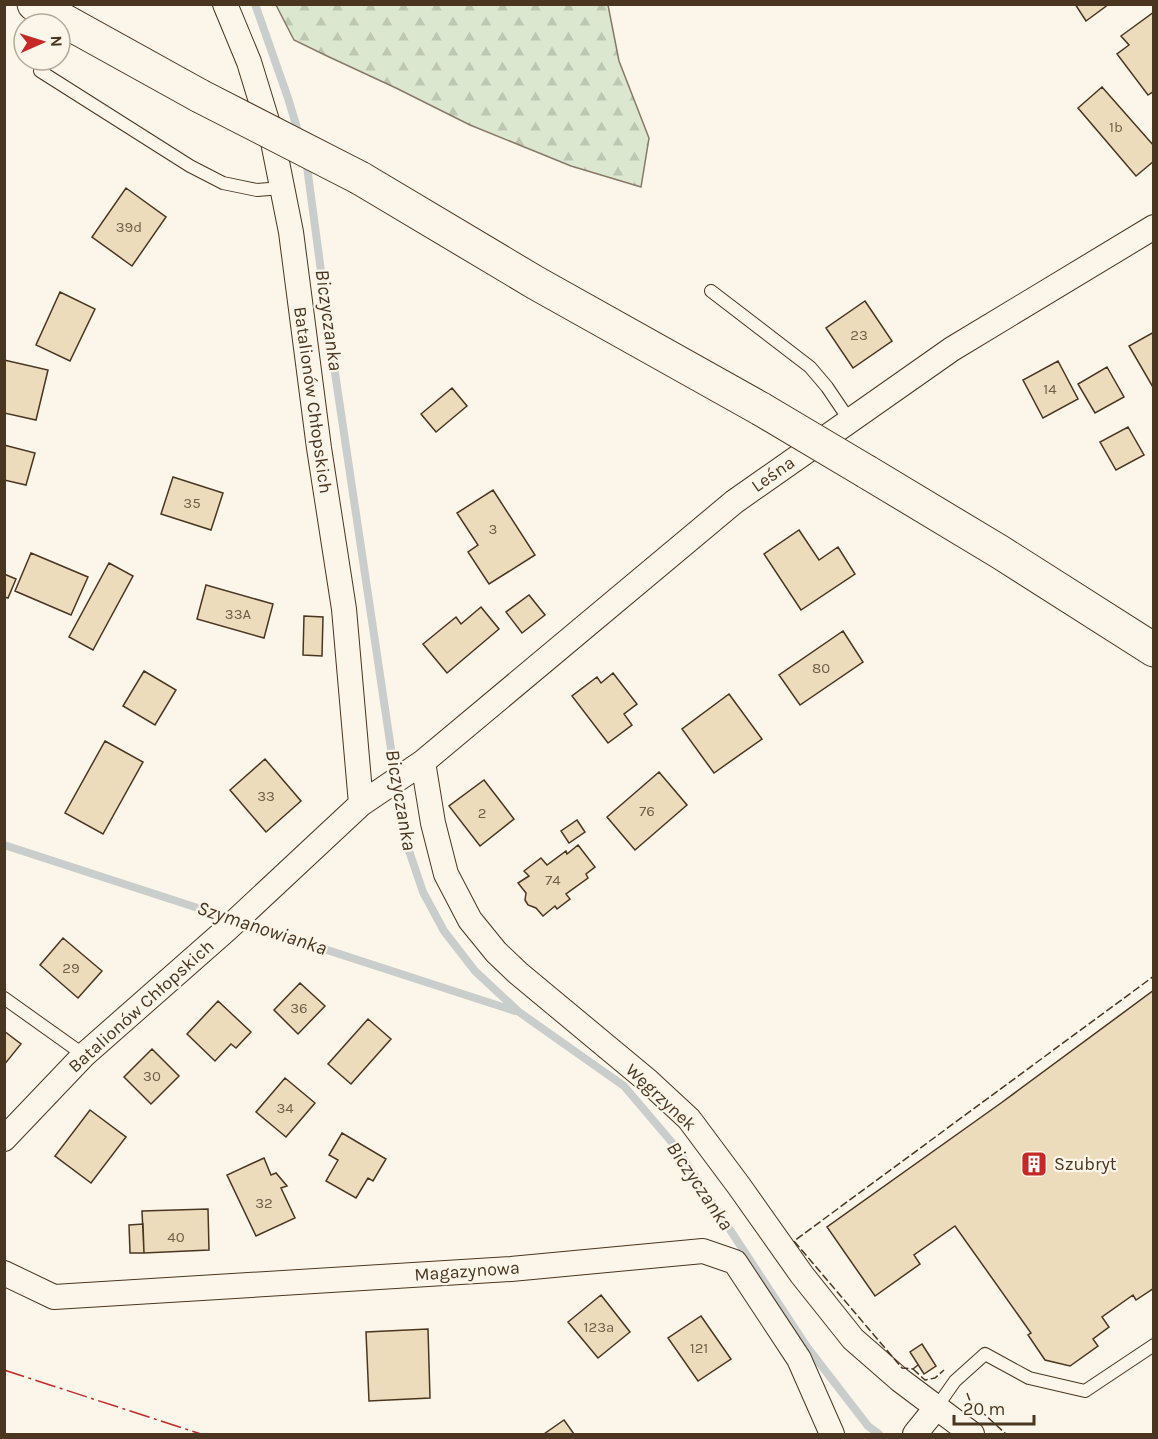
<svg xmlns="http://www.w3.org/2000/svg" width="1158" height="1439" viewBox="0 0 1158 1439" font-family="Karla,sans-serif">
<defs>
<pattern id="forest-firs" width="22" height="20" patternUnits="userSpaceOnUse" patternTransform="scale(1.5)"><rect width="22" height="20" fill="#dce7d0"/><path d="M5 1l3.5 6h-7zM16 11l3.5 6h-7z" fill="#bec7b2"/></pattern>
</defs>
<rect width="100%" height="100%" fill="#fbf6e9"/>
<path fill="url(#forest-firs)" stroke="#887966" stroke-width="1.5" d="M276,5h332l11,56 30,77 -8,49 -70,-21 -101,-41 -74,-37 -69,-32 -33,-16z"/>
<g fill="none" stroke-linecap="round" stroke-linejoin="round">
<path stroke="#c9cecd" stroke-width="8" d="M255,4l33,94 12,40
M306,159l25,187 73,490 19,56 21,39 31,40 44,41 105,74 51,60 132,201 61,79 11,8
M4,845l511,166"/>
</g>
<path fill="#ecdcbc" stroke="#4a3520" stroke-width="1.5" d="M1075,4h34l-23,17z
M1154,12v79l-6,4 -31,-41 12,-9 -8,-9z
M1102,87l52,59v15l-18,15 -58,-68z
M126,188l40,29 -34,49 -40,-29z
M60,292l35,17 -25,52 -34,-16z
M865,301l27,40 -39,27 -27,-40z
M1154,332v57l-25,-43z
M4,360l44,10 -12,50 -32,-7z
M1058,361l20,38 -35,19 -20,-38z
M1107,367l17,30 -29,16 -17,-29z
M452,388l15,18 -31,26 -15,-18z
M1128,427l16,28 -28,15 -16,-28z
M4,445l31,8 -9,32 -22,-5z
M173,477l50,16 -12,37 -50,-16z
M493,490l42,65 -46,29 -21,-32 10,-7 -21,-32z
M799,530l20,30 19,-13 17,27 -54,36 -37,-56z
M31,553l57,24 -17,38 -56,-24z
M109,563l24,13 -40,74 -24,-13z
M4,574l12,5 -8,19 -4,-1z
M206,585l67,19 -9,34 -67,-19z
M529,595l16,20 -23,18 -16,-21z
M481,607l18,22 -52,44 -24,-29 33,-27 5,7z
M304,616l19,1 -1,39 -19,-1z
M843,631l20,31 -63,43 -21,-30z
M144,671l32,19 -21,35 -32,-19z
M613,673l24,31 -13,10 8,11 -24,18 -36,-47 25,-19 4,6z
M729,694l33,45 -48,34 -32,-44z
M105,741l38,21 -40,72 -38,-21z
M265,759l36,42 -35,31 -36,-42z
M659,772l28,33 -52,45 -28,-33z
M484,780l30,39 -34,27 -31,-40z
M577,820l8,12 -16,11 -8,-12z
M578,845l17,22 -9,7 2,4 -22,16 4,5 -13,10 -2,-3 -12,10 -7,-8 -8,-3 -3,-5 1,-7 -8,-10 11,-7 -5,-5 17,-13 6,7 19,-14 1,3z
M63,938l39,33 -24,27 -38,-33z
M300,983l25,23 -27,28 -24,-24z
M1154,990v298l-18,12 -3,-5 -31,22 7,10 -16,12 5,7 -28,20 -25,-6 -17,-25 3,-2 -76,-107 -41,29 6,9 -45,32 -48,-69 174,-124z
M218,1001l33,31 -15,16 -5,-4 -16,17 -28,-27z
M368,1019l23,20 -40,45 -23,-20z
M4,1031l17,13 -17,21z
M152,1049l27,27 -28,28 -27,-27z
M285,1078l30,25 -29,34 -30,-25z
M90,1110l36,27 -35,46 -36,-27z
M342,1133l44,26 -13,22 -5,-3 -12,20 -30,-17 12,-21 -9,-5z
M264,1158l7,17 5,-2 11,13 -6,2 14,30 -39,18 -29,-61z
M208,1209l1,41 -65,3 -2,-42z
M143,1224l1,29h-14l-1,-28z
M601,1295l29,37 -32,26 -30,-36z
M701,1316l30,43 -33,22 -30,-43z
M428,1329l2,69 -61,3 -3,-69z
M922,1344l14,22 -12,8 -14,-22z
M564,1420l10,14h-30z"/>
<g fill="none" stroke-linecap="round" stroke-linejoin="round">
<defs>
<path id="service" d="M40,71l150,95 33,17 34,7 25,-2
M711,291l99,76 17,20 23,34
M4,998l80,57
M936,1408l19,-27 30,-27 44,24 56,13 69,-46"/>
<path id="minor" d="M225,4l24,58 23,75 19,95 28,216 25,161 17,195
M423,762l10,61 13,51 24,46 26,32 22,21 130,108 41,38 50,67 63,89 51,64 47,41 72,54
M4,1139l80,-84 142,-125 135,-126 62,-42 311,-260 218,-153 202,-122
M4,1273l50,24 457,-28 192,-18 32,11 64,97 33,75
M915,1434l21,-26"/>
<path id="primary" d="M34,4l166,92
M360,178l176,105 225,126
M867,472l133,80 154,98"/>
</defs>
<use href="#service" stroke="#4a3520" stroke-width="14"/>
<use href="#minor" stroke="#4a3520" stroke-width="26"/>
<use href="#primary" stroke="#4a3520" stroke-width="35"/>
<use href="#service" stroke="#fbf6e9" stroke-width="12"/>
<use href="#minor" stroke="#fbf6e9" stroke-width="24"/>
<use href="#primary" stroke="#fbf6e9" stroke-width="33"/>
<defs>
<path id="primary-bridge" d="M200,96l160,82
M761,409l106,63"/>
</defs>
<use href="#primary-bridge" stroke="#4a3520" stroke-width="35" stroke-linecap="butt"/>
<use href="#primary-bridge" stroke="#fbf6e9" stroke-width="33"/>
<path stroke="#4a3520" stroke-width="1.5" stroke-dasharray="8 3" stroke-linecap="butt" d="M918,1365l-5,4 -11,-1 -108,-127 360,-265
M913,1369l12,11 10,-2 9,-8
M967,1393l3,8 36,33"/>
<path stroke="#c62828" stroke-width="1.5" stroke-dasharray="21 4.5 3 4.5" stroke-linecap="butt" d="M4,1370l197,64"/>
</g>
<defs>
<symbol id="building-square" viewBox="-11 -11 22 22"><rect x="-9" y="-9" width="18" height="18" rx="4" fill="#c62828" stroke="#fbf6e9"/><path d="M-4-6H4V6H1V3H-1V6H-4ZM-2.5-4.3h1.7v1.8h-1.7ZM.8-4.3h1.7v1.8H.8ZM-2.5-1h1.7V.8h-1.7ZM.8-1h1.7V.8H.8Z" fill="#fff"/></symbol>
</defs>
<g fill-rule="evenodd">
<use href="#building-square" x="1019" y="1149" width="30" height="30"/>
</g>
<g text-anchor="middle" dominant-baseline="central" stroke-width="4.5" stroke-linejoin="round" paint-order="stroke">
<g font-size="15" fill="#725f47">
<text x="1116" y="127">1b</text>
<text x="129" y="227">39d</text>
<text x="859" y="335">23</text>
<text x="1050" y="389">14</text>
<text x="192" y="503">35</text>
<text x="493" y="529">3</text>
<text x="238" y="614">33A</text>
<text x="821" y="668">80</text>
<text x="266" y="796">33</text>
<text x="647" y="811">76</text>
<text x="482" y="813">2</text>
<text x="553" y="880">74</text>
<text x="71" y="968">29</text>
<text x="299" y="1008">36</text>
<text x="152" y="1076">30</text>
<text x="285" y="1108">34</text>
<text x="264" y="1203">32</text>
<text x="176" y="1237">40</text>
<text x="599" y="1327">123a</text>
<text x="699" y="1348">121</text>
</g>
<g font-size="18" fill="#4a3520" stroke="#fbf6e9">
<text transform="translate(313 400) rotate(82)">Batalionów Chłopskich</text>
<text transform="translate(773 474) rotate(-35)">Leśna</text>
<text transform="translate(141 1006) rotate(-42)">Batalionów Chłopskich</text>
<text transform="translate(661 1097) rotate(43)">Węgrzynek</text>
<text transform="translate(467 1271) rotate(-4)">Magazynowa</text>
</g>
<g font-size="18" fill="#4a3520" stroke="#fbf6e9" text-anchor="start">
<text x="1054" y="1164">Szubryt</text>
</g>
<g font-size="20" font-style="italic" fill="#4a3520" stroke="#fbf6e9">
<text transform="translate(329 320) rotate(82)">Biczyczanka</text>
<text transform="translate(401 800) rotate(80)">Biczyczanka</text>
<text transform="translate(262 928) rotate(18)">Szymanowianka</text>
<text transform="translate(700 1186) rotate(56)">Biczyczanka</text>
</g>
</g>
<rect width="1158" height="1439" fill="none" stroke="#4a3520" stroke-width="12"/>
<g transform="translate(42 42) rotate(87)"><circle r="28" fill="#fbf6e9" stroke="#b4a999" stroke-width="1.5"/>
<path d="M0-4.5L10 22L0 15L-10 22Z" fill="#c62828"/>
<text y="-9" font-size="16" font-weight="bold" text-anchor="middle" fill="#4a3520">N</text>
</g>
<path d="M954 1415v9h80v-9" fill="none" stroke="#4a3520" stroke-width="3"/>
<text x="963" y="1415" font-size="18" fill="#4a3520" stroke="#fbf6e9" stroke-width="4.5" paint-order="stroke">20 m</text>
</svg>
